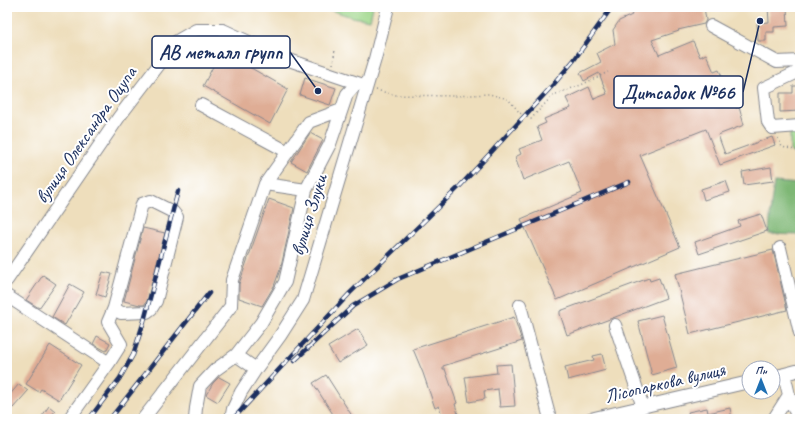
<svg xmlns="http://www.w3.org/2000/svg" width="807" height="426" viewBox="0 0 807 426" font-family="Caveat,sans-serif">
<rect width="100%" height="100%" fill="#fff"/>
<filter id="ink" filterUnits="userSpaceOnUse"><feTurbulence type="fractalNoise" baseFrequency=".025" numOctaves="2"/><feDisplacementMap in="SourceGraphic" scale="8" xChannelSelector="R" yChannelSelector="G"/><feConvolveMatrix kernelMatrix="1 2 1 2 8 2 1 2 1" color-interpolation-filters="sRGB"/></filter>
<filter id="wash" filterUnits="userSpaceOnUse"><feTurbulence type="fractalNoise" baseFrequency=".012" numOctaves="4" result="noise"/><feDisplacementMap in="SourceGraphic" scale="16" xChannelSelector="R" yChannelSelector="G"/><feGaussianBlur stdDeviation="0.9" result="paint"/><feColorMatrix in="noise" values="0 0 0 0 0 0 0 0 0 0 0 0 0 0 0 0 0 1.4 0 .05"/><feComposite in="paint" operator="in"/></filter>
<g filter="url(#wash)">
<rect width="100%" height="100%" fill="#eedebc"/>
<path fill="#9dd688" stroke="#5c8273" d="M321,7h52l-3,13 -18,-3z
M790,133h10v22l-6,-1 -4,-3z"/>
<path fill="#7eb774" stroke="#4c7369" d="M774,182l26,2v51l-31,-1 2,-30z"/>
<g id="blocks">
<path fill="#dfad95" d="M628,7h76l2,13 -2,4 -9,2 -17,4 1,1 -27,9 7,15 34,-14 7,16 6,-3 8,18 5,-2 8,18h1l8,20 3,-1 5,18 -26,10 7,19 47,-17 3,8 -55,20 -14,-36 -66,26 40,92 -123,53 -36,-81 61,-26 -13,-32 -46,19 -8,-23 6,-3 -2,-5 23,-9 -5,-13 9,-4 -2,-4 27,-11 -5,-10 23,-11 5,12 13,-5 -8,-21 -15,8 -4,-8 21,-11 -4,-9 18,-9 -2,-14 6,-9 13,-6z
M768,7h19l1,19 -14,1v5h-8v9h-8l-1,-18 12,-1z
M221,51l67,38 -18,35 -67,-38z
M305,78l31,10 -6,17 -30,-10z
M793,86h7v25l-20,1v-19h13z
M310,133l13,7 -16,31 -16,-9z
M771,167l2,14 -29,4 -2,-13z
M726,181l4,11 -26,8 -3,-11z
M269,199l25,9 -13,59 -7,19 -12,20 -23,-8v-14z
M761,214l6,17 -68,23 -4,-12 45,-16 -2,-5z
M143,228l22,5 -18,68 -3,4h-4l-16,-4z
M773,250l14,60 -97,24 -15,-60z
M103,272l9,2 -7,23 -9,-3z
M43,275l13,9 -17,24 -13,-8z
M649,278l1,3 9,-3 7,20 -99,37 -7,-21v-3z
M70,284l14,8 -19,33 -13,-8z
M662,315l15,53 -25,7 -14,-54z
M514,317l8,24 -79,25v3h2l12,34 -2,1 3,10 -15,5 -4,-13 -4,2 -12,-35 -10,-24z
M358,329l10,16 -30,18 -10,-16z
M97,336l13,7 -4,8 -13,-7z
M50,345l31,20 -22,35 -18,-11 -2,3 -13,-8z
M602,354l4,16 -38,10 -3,-13 29,-7 -1,-4z
M511,364l4,42 -15,1 -2,-18 -14,2 1,8 -16,3 -4,-25 32,-4 -1,-8z
M326,375l28,44h-18l-23,-36z
M219,377l11,6 -12,19 -12,-7 7,-12z
M19,384l9,7 -15,17 -6,-5v-5z
M49,406l6,5 -6,8h-9z
M707,408l1,5 22,-5 2,11h-42l-2,-7z"/>
</g>
</g>
<g filter="url(#ink)">
<use href="#blocks" fill-opacity="0" stroke="#84868d" stroke-width="1"/>
<g fill="none" stroke-linecap="round" stroke-linejoin="round">
<defs>
<path id="minor" d="M711,26l66,36 23,-1
M800,71l-36,17 4,34 4,6 28,-2
M201,105l87,47
M265,184l41,6
M780,248l20,85
M7,280l112,-163 58,-76 19,-11h27l60,28 83,28
M7,296l102,67 -40,56
M520,305l30,114
M615,325l28,82
M236,355l20,14
M109,363l12,-19 -13,-22 6,-14 28,-104 9,-3 22,11 4,5 -21,84 -5,8 -4,3 -26,1 -7,-5
M773,377l27,-7
M789,395l9,24
M143,419l88,-113 1,-26 33,-96 44,-62 32,-12
M195,419l1,-11 4,-22 15,-16 21,-15 25,-32 24,-41 21,-92 24,-46 17,-50 10,-11
M231,419l2,-10 8,-17 15,-23 24,-33 23,-36 72,-241 13,-52
M590,419l159,-37
M776,419l-1,-2 14,-22 -5,-21"/>
</defs>
<use href="#minor" stroke="#84868d" stroke-width="14"/>
<path stroke="#84868d" stroke-width="1.5" stroke-dasharray="1 3" stroke-linecap="butt" d="M333,64l2,-14
M376,90l20,5 59,1 34,-2 19,5 12,14 11,6 22,-24 28,-10 27,-13
M778,138l4,9 18,4"/>
<use href="#minor" stroke="#fff" stroke-width="12"/>
<defs>
<path id="rail" d="M294,361l59,-55 45,-27 231,-97
M89,419l31,-41 13,-23 11,-34 34,-130
M110,419l99,-126
M233,419l117,-126 110,-107 93,-101 21,-25 38,-53"/>
</defs>
<use href="#rail" stroke="#1b2f5e" stroke-width="4.5"/>
<use href="#rail" stroke="#fff" stroke-width="3" stroke-dasharray="9" stroke-linecap="butt"/>
</g>
</g>
<g text-anchor="middle" dominant-baseline="central" stroke-width="4" stroke-linejoin="round" paint-order="stroke">
<g font-size="19" fill="#1b2f5e" stroke="#fff">
<text transform="translate(86 135) rotate(-55)">вулиця Олександра Оцупа</text>
<text transform="translate(309 215) rotate(-73)">вулиця Злуки</text>
<text transform="translate(665 383) rotate(-13)">Лісопаркова вулиця</text>
</g>
</g>
<path fill="none" stroke="#1b2f5e" stroke-width="1.5" d="M318 91L290 52M760 21L743 92"/>
<g fill="#1b2f5e" stroke="#fff" stroke-width="1.5">
<circle cx="318" cy="91" r="4"/>
<circle cx="760" cy="21" r="4"/>
</g>
<g fill="#fff" stroke="#1b2f5e" stroke-width="1.5">
<rect x="152" y="36" width="138" height="32" rx="4"/>
<rect x="614" y="76" width="129" height="32" rx="4"/>
</g>
<g font-size="20" text-anchor="middle" font-weight="bold" fill="#1b2f5e">
<text x="221" y="59">АВ металл групп</text>
<text x="678" y="99">Дитсадок №66</text>
</g>
<rect width="807" height="426" fill="none" stroke="#fff" stroke-width="24"/>
<g transform="translate(761 380)"><circle r="19" fill="#ffffff" stroke="#a4acbf"/>
<path d="M0-3L7 15L0 10L-7 15Z" fill="#1f6fb2"/>
<text y="-6" font-size="11" font-weight="bold" text-anchor="middle" fill="#1b2f5e">Пн</text>
</g>
</svg>
